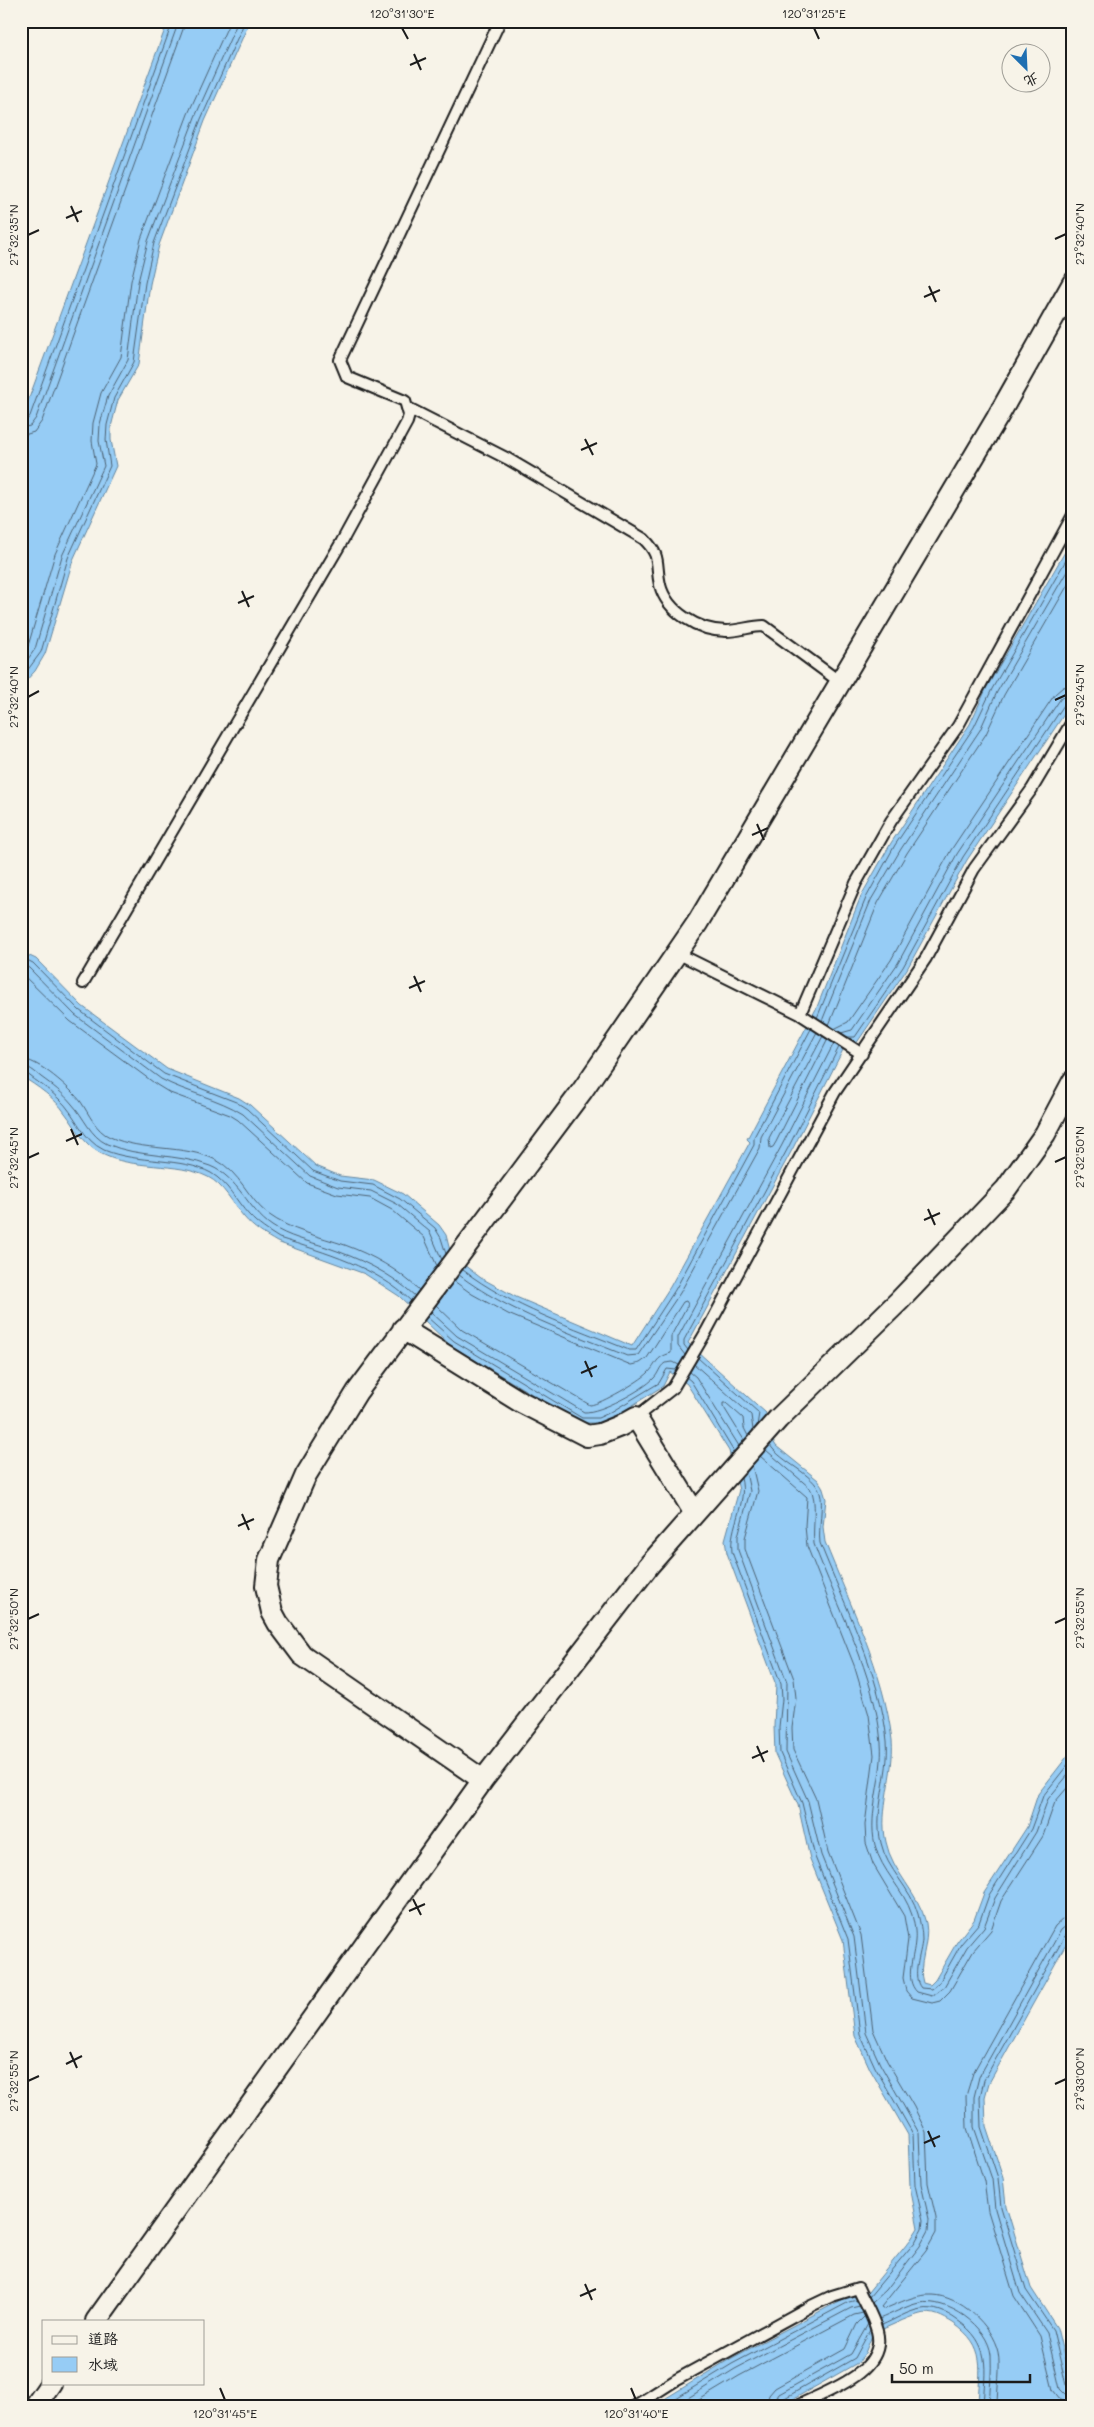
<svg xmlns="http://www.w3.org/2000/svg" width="1094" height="2427" viewBox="0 0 1094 2427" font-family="Mali,'LXGW WenKai TC',sans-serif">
<rect width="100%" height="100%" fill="#f7f3e8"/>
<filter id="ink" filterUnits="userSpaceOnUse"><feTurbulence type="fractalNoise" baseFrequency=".02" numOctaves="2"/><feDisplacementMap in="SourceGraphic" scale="10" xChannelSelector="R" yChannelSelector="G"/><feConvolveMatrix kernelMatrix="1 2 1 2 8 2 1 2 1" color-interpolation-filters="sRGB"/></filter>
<g filter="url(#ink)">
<path fill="#96ccf5" stroke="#65869e" d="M168,21h82l-45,100 -46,124 -9,39 -11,80 -21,36 -7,27v13l5,26 -43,94 -28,94 -10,17 -14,15v-266z
M1073,538v163l-106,159 -60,109 -51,75 -9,-2 -55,108 -104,193 78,70 -4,10 14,23 42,34 4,6 4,13 -3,28 2,15c25,63 59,129 67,198 3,33 -14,70 -6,102 6,30 33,51 40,81 4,20 -9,42 -3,60l7,2 5,-5 22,-38 17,-22 10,-27 43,-66 11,-33 35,-45v183l-84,151 -4,14 1,29 17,51 3,29 25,82 26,40 16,66v12h-95c1,-38 10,-59 -25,-83 -10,-6 -20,-12 -33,-9 -15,4 -31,13 -47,19l-8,20 -6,9 -78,44h-128l77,-47 117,-62 21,-5 43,-53 7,-11 -8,-42 -2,-51 -38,-66 -15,-33 -12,-96 -33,-81 -12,-54 -23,-51 -1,-28 2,-41 -49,-132 -2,-13 14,-50 -10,-39 -42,-67 -17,-12 -7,14 -49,31 -15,6h-19l-130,-78 -51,-49 -34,-22 -88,-32c-12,-7 -24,-14 -33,-25 -12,-14 -20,-32 -36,-40 -32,-16 -75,-6 -108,-24 -17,-9 -24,-26 -35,-40 -10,-15 -28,-27 -44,-37v-124l15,7 46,47 85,63 72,29 11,7 66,61 24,10 34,4 29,14 36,31 7,10 5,20 30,23 35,19 116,49 38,-59 80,-145 -3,-3 70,-132 44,-111 30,-53 79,-119 17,-37z"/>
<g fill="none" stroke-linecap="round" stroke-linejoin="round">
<path stroke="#4d6273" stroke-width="1" d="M21,422l5,-1 4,-5 143,-395
M21,428l9,-2 6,-8 143,-397
M21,436l13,-4 8,-11 144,-400
M21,657l7,-11 27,-92 41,-90 -4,-23 1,-18 8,-30 20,-36 10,-76 10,-42 47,-125 42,-93
M21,669l14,-20 27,-93 42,-90 -5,-25 1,-17 8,-28 20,-36 10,-78 10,-41 47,-124 43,-96
M21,679l20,-27 27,-94 42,-92 -4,-26 1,-15 7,-27 20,-36 11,-79 9,-40 47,-124 44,-98
M21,957l12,6 46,47 85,64 72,28 11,7 66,62 27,10 33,4 27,14 35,29 6,10 5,16
M21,964l8,4 46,47 86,64c26,14 57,19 82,35l67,62 28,11 33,4 26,13 33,28 12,28
M21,973l49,48 87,64 13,8 60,22 8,5 69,63 30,11 33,4 22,12 32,27 13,29
M817,1018l49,-120 29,-53 79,-118 18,-38 81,-141
M822,1021l49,-121 30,-51 79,-119 17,-38 76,-131
M829,1025l49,-122 29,-50 79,-119 18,-39 69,-119
M834,1029l14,-7 43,-62 60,-110 104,-156 8,-7 10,-2
M841,1033l11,-3 46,-67 59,-109 104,-156 12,-5
M823,1036l-54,102 1,10 3,-1 3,-5 52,-103
M847,1037h8l48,-70 60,-110 103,-155 7,-3
M21,1059c17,0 50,30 60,43 8,12 15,29 29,35 33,15 73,7 106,23 24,12 32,39 52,54 23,17 51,22 77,31 27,10 54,25 74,45
M21,1066c8,0 14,6 20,11 11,8 22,16 31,27 12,13 18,32 35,40 32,14 70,9 103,22 28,11 38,44 62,60 16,11 36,15 54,21 32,11 64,25 89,49
M21,1072l5,1c11,9 23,16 33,26 17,15 23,41 45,51 33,14 78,7 107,23 17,10 25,28 38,42 9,10 19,16 30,23 47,15 96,28 132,63
M463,1270c48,37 110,57 166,80h7l39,-60 79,-145v-8l57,-108
M459,1275c49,37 112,58 168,81l11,-1 42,-62 80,-145 1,-11 56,-105
M436,1305l26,25 128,75c11,-1 50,-24 58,-32 10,-10 6,-15 23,-20v-17l17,-32 -2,-3 -3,1 -36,56 -7,5 -9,2 -123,-51 -36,-20 -18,-13
M431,1312l26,24 127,76c16,1 59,-22 70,-34 5,-5 5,-11 11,-15l8,-1 6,3
M427,1317l27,24 128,77h16l13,-6 48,-29 8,-14 9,1
M688,1350l-4,-5v-5l104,-192 51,-101
M685,1355l-7,-9v-9l104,-192 52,-102
M698,1358l61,55 -2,13
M694,1364l57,51 2,15
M690,1372l6,5 43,69
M686,1377l5,4 43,71
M744,1440l-21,-34v-3h3l17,15 1,10 4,8
M770,1445c11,18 44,28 50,48 4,11 -2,35 0,50 25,64 60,129 67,198 3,34 -14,69 -6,102 6,27 30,45 37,71 2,8 4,17 4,26 -1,14 -11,36 -1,48l11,1 7,-6 22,-39 18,-21 10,-28 42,-66 12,-33 30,-38
M766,1450l44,38c8,11 2,40 4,56 24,65 61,129 67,199 3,33 -14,69 -6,102 6,26 29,44 37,70 2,8 4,17 3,26 -1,16 -11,38 2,51l15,4 12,-9 23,-40 17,-20 11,-29 41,-66 12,-33 25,-30
M760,1456l47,41 -2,29 2,20 47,119 15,50 5,40 -9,70 1,18 7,21 31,52 4,23 -5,39 3,13 6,7 20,5 8,-2 10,-10 23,-40 18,-21 10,-29 42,-65 12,-34 18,-21
M752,1465l6,26 -13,47v11l49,130 2,19 -4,30 1,22 23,49 12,53 33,83 12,95 14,31 27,46 12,25 2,51 8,35v15l-10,18 -45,56 3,2c16,-6 31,-15 48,-14 28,1 60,30 66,57 3,16 -1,37 -1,54
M746,1472l4,19 -12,45v14l49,132 -1,70 22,49 13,54 33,82 12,96 14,31 39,69 2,51 8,35 -1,12 -8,15 -34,44 -14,13
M741,1478c7,26 -12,48 -9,74l49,132 1,15 -3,28 1,26 22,50 13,54 33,82 12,95 15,33 38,67 2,51 8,35 -1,9 -7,13 -46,55
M1073,1917l-10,2 -8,7 -82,147 -7,23 1,32 17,53 4,30 26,85 26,40 13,54 7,9 13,4
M1073,1925l-7,1 -5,4 -82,147 -5,20v30l18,52 3,30 25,84 27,40 13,56 5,5 8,1
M1073,1931l-7,3 -82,146 -4,17 1,30 17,51 3,29 25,83 27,40 13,55 7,4
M879,2319c13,-5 27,-13 40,-16 29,-5 69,23 72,52 1,17 -1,34 -2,51
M882,2325c12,-5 26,-14 39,-16 14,-2 25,3 36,11 35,24 28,48 26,86
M663,2406l69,-42 117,-62 8,-2
M675,2406l60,-37 116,-61 9,-2
M689,2406l50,-30 115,-61 9,-2
M766,2406l3,-11 6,-7 70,-39 12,-25 8,-8
M774,2406l1,-6 4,-6 72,-40 17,-30
M780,2406l3,-7 72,-41 15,-28"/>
<defs>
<path id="service" d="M408,408l100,51 136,80c18,18 11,24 16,46 7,27 39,46 66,46 13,0 25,-5 38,-5l76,56
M677,953l123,61 62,40
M83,983l258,-440 66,-121 2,-7 -4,-14 -58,-24 -7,-17 160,-339
M800,1014l56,-131 35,-62 67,-95 115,-211
M636,1417l37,-29 33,-56 129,-240 91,-134 48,-89 58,-80 41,-69
M635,2406l41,-26 135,-74 21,-10 26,-8c6,14 15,28 19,43 11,41 -52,61 -80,75"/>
<path id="minor" d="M403,1329l116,72 68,35 13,-2 20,-8 16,-9 58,95
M483,1780l-181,-125 -24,-32 -6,-11 -6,-26 3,-26 37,-85 51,-83 225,-301 116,-169 299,-504 76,-135
M96,2321l387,-541 167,-216 128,-145 121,-118 107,-112 39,-55 28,-53
M35,2406l16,-23"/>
</defs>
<use href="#service" stroke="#1c1c1c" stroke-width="14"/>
<use href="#minor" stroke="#1c1c1c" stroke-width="24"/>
<use href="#service" stroke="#f7f3e8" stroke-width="10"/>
<use href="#minor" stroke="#f7f3e8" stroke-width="20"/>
</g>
</g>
<path fill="none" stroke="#1c1c1c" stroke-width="2" d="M402,28l6,11M814,28l5,11M414,54l7,16M410,65l16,-7M71,206l7,16M66,218l16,-7M28,235l11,-5M1055,239l11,-5M929,286l7,16M924,297l16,-7M585,439l8,16M581,450l16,-7M242,591l7,16M238,603l16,-7M28,697l11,-6M1055,700l11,-5M757,824l7,16M752,835l16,-7M414,976l7,16M409,988l16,-7M71,1129l7,16M66,1141l16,-7M28,1158l11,-5M1055,1162l11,-5M928,1209l7,16M924,1220l16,-7M585,1361l7,16M581,1373l16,-7M242,1514l7,16M238,1526l16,-7M28,1619l11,-5M1055,1623l11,-5M757,1746l7,16M752,1758l16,-7M413,1899l8,16M409,1911l16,-7M70,2052l7,16M66,2064l16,-8M28,2081l11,-5M1055,2084l11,-5M928,2131l7,16M924,2143l16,-7M585,2284l7,16M580,2296l16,-7M220,2388l5,12M631,2388l5,12"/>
<rect width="1094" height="2427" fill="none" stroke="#f7f3e8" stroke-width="55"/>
<rect x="42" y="2320" width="162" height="65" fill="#f7f3e8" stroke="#9f9d96"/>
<rect x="52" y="2336" width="25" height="8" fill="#f7f3e8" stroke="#9f9d96"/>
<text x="88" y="2344" font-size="15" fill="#1c1c1c">道路</text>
<rect x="52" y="2357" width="25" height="15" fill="#96ccf5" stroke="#9f9d96"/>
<text x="88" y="2370" font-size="15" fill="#1c1c1c">水域</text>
<g transform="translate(1026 68) rotate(156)"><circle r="24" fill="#f7f3e8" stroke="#9f9d96"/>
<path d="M0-4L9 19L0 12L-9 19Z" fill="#1f6fb2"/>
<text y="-8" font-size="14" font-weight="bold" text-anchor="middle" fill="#1c1c1c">北</text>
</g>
<path d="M892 2374v8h138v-8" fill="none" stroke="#1c1c1c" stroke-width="2.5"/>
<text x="899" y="2374" font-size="15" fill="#1c1c1c" stroke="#f7f3e8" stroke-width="4" paint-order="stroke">50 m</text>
<rect x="28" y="28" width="1038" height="2372" fill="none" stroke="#1c1c1c" stroke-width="2"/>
<g font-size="12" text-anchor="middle" fill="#1c1c1c">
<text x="402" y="18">120°31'30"E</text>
<text x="814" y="18">120°31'25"E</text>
<text transform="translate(1080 234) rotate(-90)" y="4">27°32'40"N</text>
<text transform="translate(14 235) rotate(-90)" y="4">27°32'35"N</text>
<text transform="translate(1080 695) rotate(-90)" y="4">27°32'45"N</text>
<text transform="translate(14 697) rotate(-90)" y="4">27°32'40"N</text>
<text transform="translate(1080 1157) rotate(-90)" y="4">27°32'50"N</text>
<text transform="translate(14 1158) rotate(-90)" y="4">27°32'45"N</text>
<text transform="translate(1080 1618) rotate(-90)" y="4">27°32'55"N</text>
<text transform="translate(14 1619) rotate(-90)" y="4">27°32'50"N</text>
<text transform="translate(1080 2079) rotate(-90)" y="4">27°33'00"N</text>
<text transform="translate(14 2081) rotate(-90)" y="4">27°32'55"N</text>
<text x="225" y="2418">120°31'45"E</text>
<text x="636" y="2418">120°31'40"E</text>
</g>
</svg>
